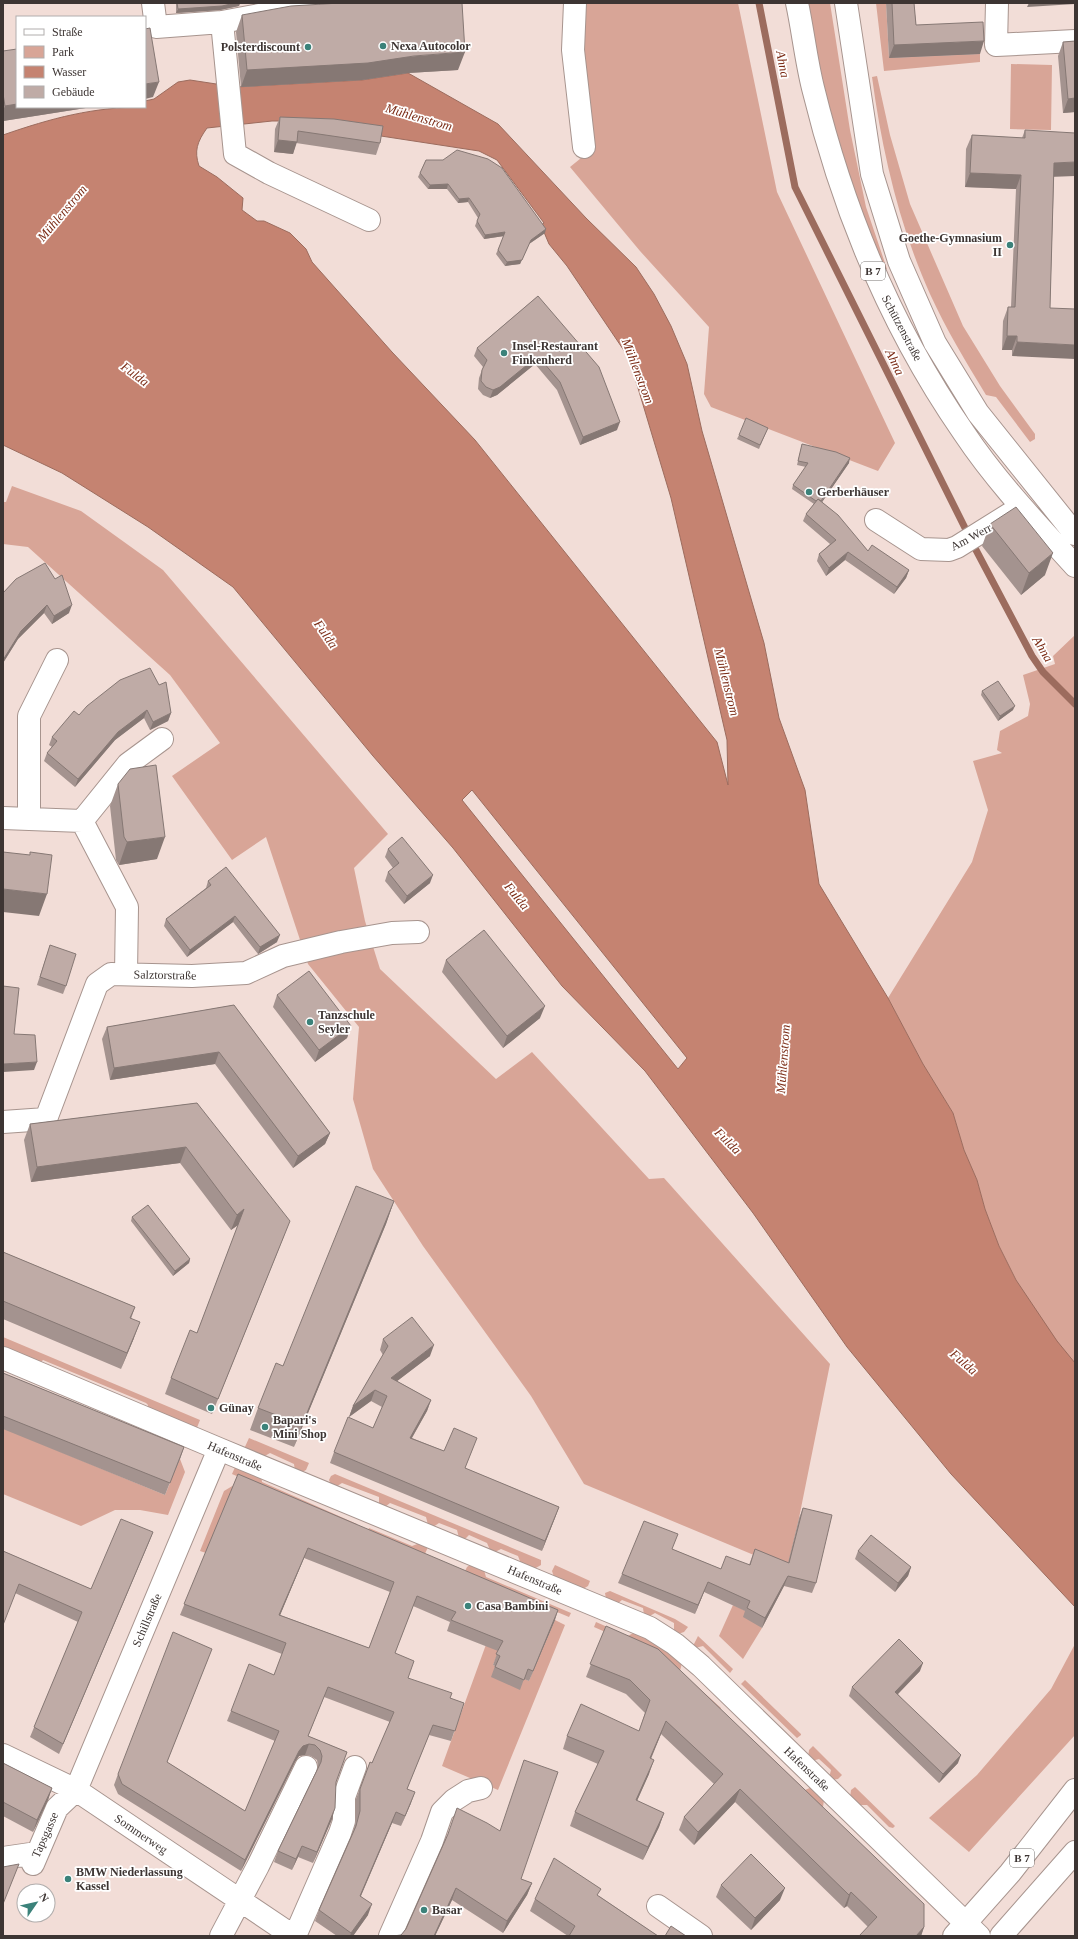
<svg xmlns="http://www.w3.org/2000/svg" width="1078" height="1939" viewBox="0 0 1078 1939" font-family="Georgia,serif">
<rect width="100%" height="100%" fill="#f2ddd7"/>
<path fill="#d8a597" d="M581,3h157l39,189 118,251 -17,28 -167,-64 -7,-13 5,-67 -69,-76 -70,-84 21,-17 -6,-23z
M807,3h23l20,127 16,77 21,62 -5,2 -28,-70 -39,-138z
M876,3h10l3,55 91,-4v8l-96,9z
M1011,64l41,1 -1,65 -41,-1z
M877,76l13,59 20,69 53,122 37,60 35,48v5l-5,3 -34,-45 -10,-2c-20,-33 -40,-66 -56,-101 -31,-69 -48,-143 -58,-217z
M12,486l69,25 82,59 225,264 -34,34 11,53 15,48 116,110 36,-27 117,127 15,-1 166,186 -31,154 -12,51 -203,-85 -53,-88 -108,-150 -50,-77 -20,-70 6,-72 -51,-63 -42,-127 -34,23 -60,-84 48,-33 -50,-68 -142,-128 -25,-3v-42h3z
M1075,635v736l-59,-91 -17,-34 -14,-37 -8,-29 -13,-30 -11,-37 -30,-49 -35,-66 84,-136 16,-52 -15,-49 29,-8 -5,-3 3,-19 28,-15 2,-12 -7,-29 32,-11 -2,-8z
M3,1337l197,83 -4,10 -49,-20 1,-5 -2,-2 -103,-43 -5,5 -35,-15z
M3,1428l162,67 15,-36 5,13 -17,43 -28,-5h-25l-34,16 -78,-32z
M249,1438l60,25 -3,7 -6,3 -5,-2 -1,-7 -24,-11 -7,4 -19,-8z
M236,1465l25,9 1,8 95,42 -1,4 -124,-54z
M335,1474l206,86v5l-7,4 -13,-5 -3,-8 -17,-7 -6,3 -5,-2 -3,-7 -18,-8 -5,5 -5,-2 -2,-8 -18,-7 -6,4 -5,-2 -2,-8 -36,-14 -5,4 -6,-2v-8l-37,-14 -6,4 -5,-2 -2,-5 2,-4z
M234,1485l-28,68 -6,-2 24,-60z
M369,1528l43,18 8,-3 8,4 -4,9 -57,-24z
M471,1564l13,6 2,7 85,36 -2,4 -105,-44 3,-6z
M555,1565l35,16 -2,5 -5,3 -29,-12 -2,-6z
M610,1591l65,28 13,8 -4,5 -6,2 -4,-4v-7l-19,-10 -7,4 -4,-2 -1,-7 -21,-8 -5,4 -11,-5 -1,-6z
M733,1605l13,6 16,17 -19,31 -24,-23z
M555,1620l10,5 -67,165 -56,-24 46,-127 18,-5 -13,31 36,16z
M596,1622l32,14 7,-4 13,6 34,25 -2,8 41,37 -1,2 -76,-61 -50,-22z
M698,1636l35,33 -3,4 -27,-27 -8,2 -2,-2z
M1075,1644v91l-106,117 -40,-34 48,-43 74,-86z
M745,1680l56,54v1l-4,3 -56,-54z
M751,1738l54,52 7,-3 12,13 -1,7 -4,4 -71,-70z
M813,1746l29,29 -4,4 -7,1 -2,-2 2,-8 -12,-11 -7,2 -4,-4 1,-7z
M855,1787l40,39 -2,2 -4,-1 -22,-22h-9l-8,-7 1,-8z"/>
<path fill="#c58371" stroke="#9c6c5e" fill-rule="evenodd" d="M408,73l90,51 88,94 50,49 18,27 17,32 16,38 15,67 62,212 15,75 26,72 14,94 69,114 35,66 30,49 11,37 13,30 8,29 14,37 17,34 41,61 18,22v244l-124,-133 -104,-127 -94,-134 -108,-142 -83,-85 -109,-138 -80,-92 -140,-169 -85,-60 -86,-54 -59,-28v-310c49,-17 90,-28 142,-28v-6l9,-2 24,-17 12,-2 46,7 126,-7zM272,121h50l59,15 98,15 18,9 47,63 -3,2 8,19 18,22 62,92 42,140 56,242 1,45 -11,-43 -242,-302 -83,-88 -80,-90 -6,-13 -16,-16 -26,-12h-7l-15,-11 1,-12 -26,-21 -18,-11c-5,-15 -2,-24 8,-38zM472,790l215,268 -9,11 -216,-269z"/>
<g fill="none" stroke-linecap="round" stroke-linejoin="round">
<path stroke="#9c6c5e" stroke-width="7" d="M759,3l36,184 181,363 56,106 11,16 32,32"/>
<defs>
<path id="minor" d="M153,3l3,24 66,-5 86,-16v-3
M575,3l-2,47 11,97
M997,3l-1,42 79,-4
M222,22l13,132 34,19 100,47
M876,520l45,29 28,1 8,-3 56,-35
M3,818l79,3
M29,819v-103l28,-56
M126,974l1,-67 -45,-86 46,-57 34,-25
M3,1122l43,-3 51,-135 14,-10 81,2 54,-3 37,-17 58,-14 51,-9 26,-1
M3,1358l216,91 431,179 25,16 26,22 278,270
M3,1755l73,35 217,146
M3,1858l34,-5
M33,1864l24,-56 19,-18 143,-341
M658,1906l43,30
M221,1936l37,-70 48,-99
M295,1936l45,-103 4,-12v-24l11,-30
M390,1936l42,-95 10,-29 12,-12 14,-9 13,-3"/>
<path id="major" d="M797,3c6,28 9,57 16,85 30,123 79,241 151,345 32,48 72,90 111,133
M846,3l26,171 27,87 36,82 43,70 97,121
M954,1936l56,-63 65,-83
M1001,1936l74,-84"/>
</defs>
<use href="#minor" stroke="#a7948e" stroke-width="24"/>
<use href="#major" stroke="#a7948e" stroke-width="24"/>
<use href="#minor" stroke="#fff" stroke-width="22"/>
<use href="#major" stroke="#fff" stroke-width="22"/>
</g>
<path fill="#a4938f" fill-rule="evenodd" d="M176,3h64l-1,3 -19,4 -44,3z
M886,3h28l2,22 64,29 -91,4z
M242,15l216,55 -50,3 -46,7 -121,7 -5,-55z
M1075,41v71l-12,1 -5,-57 5,-14z
M3,51l89,56 -89,14z
M280,117l100,26 -4,12 -80,-12 -3,11 -19,-2 1,-23z
M1025,130l29,47 -4,131 -38,48v-6h-10l1,-29 5,-14h3l5,-118 -51,-2 1,-38 6,-14 50,3z
M426,160l119,73 -16,11 -9,20 -15,2 -9,-12 8,-18 -20,3 -9,-13 3,-8 -10,-16 -10,1 -11,-14h-19l-10,-12z
M538,296l79,134 -37,15 -23,-55 -22,-26 -38,31 -7,3 -7,-3 -5,-6 1,-11 4,-11 -9,-11 3,-8z
M768,428l-9,21 -22,-10 2,-4z
M802,444l47,19 -27,39 46,49 41,19 -3,8 -12,16 -49,-34 -19,16 -9,-15 2,-7 11,-10 -27,-23 3,-7 8,-10 -22,-15 1,-4 13,-18 -9,-2z
M990,524l55,51 -24,20 -39,-49z
M16,579l53,34 -17,11 -8,-11 -26,26 -15,24v-70z
M120,680l51,33 -3,8 -18,9 -6,-12 -29,22 -40,47 -31,-26 3,-8 5,-6 -3,-2 3,-8 27,-22z
M982,691l31,19 -15,11 -17,-26z
M118,784l39,75 -38,6 -3,-5 -6,-54z
M388,849l42,34 -26,21 -19,-23 3,-9 5,-4 -8,-11z
M208,881l69,61 -19,12 -25,-32 -46,35 -23,-31 2,-7 40,-31z
M50,945l16,41 -3,8 -26,-9z
M446,960l94,58 -37,30 -61,-76z
M277,995l74,31 -4,12 -32,24 -42,-55z
M234,1005l96,128 -5,11 -32,24 -78,-104 -105,16 -8,-41 5,-12z
M197,1103l87,133 -72,178 -47,-20 6,-16 26,-45 41,-108 -7,5 -51,-67 -149,19 -7,-42 6,-16z
M394,1201l-8,23 -92,223 -44,-17 8,-22 25,-42z
M132,1217l58,42 -1,4 -16,13 -42,-55z
M3,1252l132,55 -4,12 3,19 -13,31 -118,-50z
M383,1339l47,17 -33,25 34,19 -4,11 -15,27 32,13 29,-3 -8,20 94,39 -17,44 -212,-88 4,-11 39,-24 9,-21 -11,-6 -22,16 4,-11 30,-51 -3,-5z
M3,1373l181,74 -19,48 -162,-66z
M238,1474l317,146 -26,61 -5,-2 -4,11 -29,-13 4,-11 -2,-1 5,-14 -51,-20 3,-9 -37,-16 -18,47 13,25 42,20 14,5 -13,38 -22,-6 -22,54 4,14 -10,23 -9,-3 -31,73 7,19 -15,21h-16l-22,-15 4,-11 34,-78 3,-11v-22l14,-37 2,1 18,-41 -66,-25 -16,39 39,16 -11,30 -4,37 -19,44 -15,-6 -6,13 -18,-8 4,-11 40,-83v-2l-1,-6 -6,-4 -6,-1 -6,1 -4,6 -54,109 -123,-77 -4,-9 4,-11 90,-115 -41,103 78,49 30,-70 -48,-20 4,-10 43,-36 8,-21 -102,-39zM304,1558l86,34 -21,56 -89,-33z
M803,1508l13,75 -4,10 -28,-7 -22,42 -19,-11 2,-6 -41,-19 -9,22 -77,-31 4,-9 50,-25 49,20 28,-4 6,-16 33,14 11,-45z
M153,1532l-4,10 -90,212 -29,-17 48,-115 -63,-29 -12,-42 88,38z
M858,1551l53,16 -3,9 -13,16 -40,-33z
M606,1626l318,301 -3,9h-62l9,-9 -21,-21 -3,2 -109,-106 -41,43 -15,-15 5,-13 30,-33 -53,-50 -10,25 -2,15 -12,27 27,12 -5,14 -16,33 -73,-34 5,-14 23,-48 -35,-15 4,-13 72,-5 6,-18 -19,-19 -40,-17z
M920,1671l-22,23 60,69 -19,20 -90,-87 3,-9z
M3,1763l49,25 -4,12 -15,32 -30,-16z
M447,1836l74,43 11,4 -5,12 -24,38 -51,-33 -17,36h-42l8,-1 5,-6z
M721,1885l59,15 -29,30 -35,-33z
M599,1896l59,40h-90l-38,-25 5,-12z"/>
<path fill="#867874" d="M235,3h5l-1,3 -19,4 -44,3 2,-4z
M1029,3h46v1l-48,3z
M984,41l-4,13 -91,4 5,-13z
M465,52l-7,18 -50,3 -46,7 -121,7 6,-17z
M159,82l-6,15 -8,2v-15z
M1075,98v14l-12,1 5,-14z
M17,104v3h75l-89,14v-10l2,-5z
M278,140l19,2 -4,12 -19,-2z
M1075,162v14l-26,1 5,-14z
M970,173l51,2 -5,14 -51,-2z
M448,184l-1,5h-19l2,-4z
M469,198l-1,4 -10,1 1,-4z
M546,229l-1,4 -16,11 -9,20 -15,2 2,-4 24,-22z
M505,232l-1,4 -20,3 1,-4z
M1007,336h10l-5,14h-10z
M1017,342l58,3v14l-63,-3z
M538,356l-3,8 -38,31 -7,3 3,-8z
M620,422l-3,8 -37,15 3,-8z
M850,458l-1,5 -31,45 2,-4z
M848,552l-3,8 -19,16 3,-8z
M1053,553l-8,22 -24,20 8,-22z
M909,570l-3,8 -12,16 3,-7z
M47,605l-3,8 -26,26 -15,24v-3l18,-29z
M72,605l-3,8 -17,11 2,-8z
M1015,706l-2,4 -15,11 2,-5z
M147,710l-3,8 -29,22 -40,47 3,-8 40,-47z
M171,713l-3,8 -18,9 3,-8z
M165,837l-8,22 -38,6 8,-23z
M433,875l-3,8 -26,21 3,-8z
M3,889l44,5 -8,22 -36,-4z
M235,916l-2,6 -46,35 3,-7z
M280,935l-3,7 -19,12 2,-7z
M545,1006l-5,12 -37,30 4,-12z
M351,1026l-4,12 -32,24 4,-12z
M219,1052l-4,12 -105,16 4,-12z
M37,1062l-3,8 -31,2v-8z
M330,1133l-5,11 -32,24 5,-12z
M186,1147l-6,16 -149,19 6,-15z
M394,1201l-8,23 -92,223 8,-22z
M244,1209l-6,16 -7,5 6,-15z
M290,1221l-6,15 -72,178 6,-15z
M190,1259l-1,4 -16,13 2,-5z
M140,1322l-6,16 -13,31 6,-16z
M434,1345l-4,11 -42,32 3,-10z
M375,1390l-4,11 -22,16 4,-11z
M431,1400l-4,11 -21,37 4,-10z
M184,1447l-4,12 -15,36 5,-12z
M559,1507l-4,11 -13,33 3,-10z
M153,1532l-4,10 -90,212 4,-10z
M308,1548l-4,10 -28,67 3,-10z
M911,1567l-3,9 -13,16 3,-9z
M788,1576l-4,10 -22,42 3,-10z
M708,1582l-4,10 -9,22 3,-9z
M558,1610l-3,10 -26,61 4,-10z
M923,1663l-3,8 -28,29 3,-8z
M328,1687l-24,58 5,-1 -4,11 -6,1 -4,6 -54,109 4,-11 54,-109 9,-15z
M666,1721l-5,13 -16,38 5,-14z
M961,1755l-3,8 -19,20 4,-9z
M654,1760l-5,14 -18,40 5,-14z
M52,1788l-4,12 -15,32 4,-12z
M740,1789l-5,13 -41,43 4,-13z
M415,1792l-4,11 -10,23 4,-10z
M335,1808l-3,11 -19,44 4,-11z
M396,1812l-4,11 -36,84 4,-11z
M664,1813l-5,14 -16,33 5,-13z
M302,1846l-4,11 -6,13 4,-11z
M532,1883l-5,12 -24,38 4,-12z
M456,1888l-4,12 -17,36h-1z
M785,1888l-5,12 -29,30 4,-12z
M851,1892l-4,14 -3,2 5,-13z
M372,1904l-4,11 -15,21h-3l1,-3z
M924,1927l-3,9h-5z"/>
<path fill="#bfaba6" stroke="#867874" fill-rule="evenodd" d="M177,3h58l-13,3 -44,3z
M340,3h122l3,49 -51,4 -46,7 -121,7 -5,-55 49,-9z
M892,3h22l2,22 67,-3 1,19 -90,4z
M150,28l9,54 -14,2v-55z
M1075,41v57l-7,1 -5,-57z
M17,49v55l-12,2 -2,-12v-43z
M280,117l54,2 49,7 -3,17 -82,-12 -1,11 -19,-2z
M1025,130l50,3v29l-21,1 -4,145 25,1v36l-58,-3v-6h-10l1,-29h7l6,-132 -51,-2 2,-38 53,3z
M457,150l31,9 14,9 44,61 -15,11 -9,20 -15,2 -9,-12 7,-18 -20,3 -8,-14 3,-7 -11,-16 -10,1 -11,-15 -18,1 -10,-12 6,-13h17z
M538,296l61,71 21,55 -37,15 -23,-55 -22,-26 -38,31 -7,3 -7,-3 -5,-6 1,-11 5,-10 -10,-12z
M746,418l22,10 -8,17 -21,-10z
M802,444l34,8 14,6 -29,43 -3,-2 -2,2 -23,-16 15,-22 -10,-2z
M818,499l20,16 30,36 4,-6 37,25 -12,17 -49,-35 -19,16 -10,-14 17,-14 -30,-26z
M1016,507l37,46 -24,20 -39,-49z
M45,563l10,16 7,-4 10,30 -18,11 -7,-11 -26,26 -18,29v-67l13,-14z
M150,668l9,17 7,-3 5,31 -18,9 -6,-12 -29,22 -40,47 -31,-26 10,-12 -5,-4 22,-26 5,4 8,-9 33,-26z
M998,681l17,25 -15,10 -18,-25z
M156,765l9,72 -38,5 -3,-5 -6,-53 12,-15z
M402,837l31,38 -26,21 -19,-24 11,-9 -11,-14z
M3,852l27,3v-3l22,3 -5,39 -44,-5z
M226,867l54,68 -20,12 -25,-31 -45,34 -24,-31 45,-34 -3,-4z
M484,930l61,76 -38,30 -61,-76z
M50,945l26,9 -10,32 -26,-9z
M309,971l42,55 -32,24 -42,-55z
M3,986l16,2 -5,46 21,1 2,27 -34,2z
M234,1005l96,128 -32,23 -79,-104 -105,16 -7,-41z
M197,1103l93,118 -72,178 -47,-21 19,-48 7,3 47,-124 -7,6 -51,-68 -149,20 -7,-43z
M356,1186l38,15 -92,224 -44,-17 18,-45 7,3z
M148,1205l42,54 -15,12 -43,-54z
M3,1252l132,55 -5,11 10,4 -13,31 -124,-52z
M412,1317l22,28 -43,33 40,22 -21,38 34,13 10,-23 23,10 -12,30 94,39 -14,34 -211,-89 14,-35 25,11 14,-32 -12,-6 -22,16 35,-60 -5,-7z
M3,1373l181,74 -14,36 -167,-67z
M238,1474l320,136 -25,61 -5,-2 -4,11 -29,-13 5,-11 -4,-2 7,-13 -52,-21 5,-8 -39,-16 -22,57 19,8 -6,17 44,15 -2,5 14,5 -9,28 -22,-6 -26,64 8,3 -10,24 -9,-4 -36,84 12,8 -21,29 -32,-23 37,-84 4,-15v-22l10,-27 2,1 22,-51 -66,-25 -20,49 39,16 -11,30 -1,26 -18,44 -15,-6 -6,13 -18,-8 43,-89 1,-6 -2,-6 -5,-5 -6,-1 -6,2 -4,5 -54,109 -123,-76 -4,-10 55,-142 39,17 -45,113 78,49 34,-80 -48,-20 18,-47 25,11 12,-32 -102,-39zM308,1548l86,34 -25,66 -90,-33z
M803,1508l29,7 -16,68 -28,-7 -23,42 -18,-10 3,-7 -42,-19 -10,23 -76,-31 22,-53 34,13 -6,15 49,20 5,-13 24,9 5,-16 34,14z
M121,1519l32,13 -90,212 -29,-17 48,-115 -63,-28 -16,41v-74l88,38z
M871,1535l40,32 -13,16 -40,-32z
M606,1626l52,23 266,255v23l-8,9h-57l18,-19 -26,-25 -2,3 -109,-106 -42,43 -14,-15 39,-43 -57,-53 -16,37 4,2 -18,40 28,13 -16,34 -73,-35 29,-61 -37,-15 14,-32 58,27 11,-31 -20,-20 -40,-16z
M899,1639l24,24 -28,29 66,63 -18,19 -91,-87z
M524,1760l34,12 -37,107 11,4 -25,38 -51,-33 -22,48h-41l8,-1 5,-6 42,-95 9,-26 30,15 13,8z
M3,1763l49,25 -15,32 -34,-18z
M751,1854l34,34 -30,30 -34,-33z
M554,1858l47,31 -4,6 61,41h-89l6,-10 -40,-27z
M19,1864l-16,40v-37z
M671,1926l15,10h-21z"/>
<g fill="#3b827a" stroke="#fff" stroke-width="1.5">
<circle cx="383" cy="46" r="4"/>
<circle cx="308" cy="47" r="4"/>
<circle cx="1010" cy="245" r="4"/>
<circle cx="504" cy="353" r="4"/>
<circle cx="809" cy="492" r="4"/>
<circle cx="310" cy="1022" r="4"/>
<circle cx="211" cy="1408" r="4"/>
<circle cx="265" cy="1427" r="4"/>
<circle cx="468" cy="1606" r="4"/>
<circle cx="68" cy="1879" r="4"/>
<circle cx="424" cy="1910" r="4"/>
</g>
<g text-anchor="middle" dominant-baseline="central" stroke-width="3.5" stroke-linejoin="round" paint-order="stroke">
<g fill="#fff" stroke="#777270" stroke-width="1">
<rect x="861" y="262" width="24" height="18" rx="3"/>
<rect x="1010" y="1849" width="24" height="18" rx="3"/>
</g>
<g font-size="11" font-weight="bold" fill="#3d3533">
<text x="873" y="271">B 7</text>
<text x="1022" y="1858">B 7</text>
</g>
<g font-size="12" font-weight="bold" fill="#3d3533" stroke="#fff" text-anchor="start">
<text x="391" y="46">Nexa Autocolor</text>
<text x="300" y="47" text-anchor="end">Polsterdiscount</text>
<text x="1002" y="238" text-anchor="end">Goethe-Gymnasium<tspan x="1002" dy="14">II</tspan></text>
<text x="512" y="346">Insel-Restaurant<tspan x="512" dy="14">Finkenherd</tspan></text>
<text x="817" y="492">Gerberhäuser</text>
<text x="318" y="1015">Tanzschule<tspan x="318" dy="14">Seyler</tspan></text>
<text x="219" y="1408">Günay</text>
<text x="273" y="1420">Bapari's<tspan x="273" dy="14">Mini Shop</tspan></text>
<text x="476" y="1606">Casa Bambini</text>
<text x="76" y="1872">BMW Niederlassung<tspan x="76" dy="14">Kassel</tspan></text>
<text x="432" y="1910">Basar</text>
</g>
<g font-size="12" fill="#3d3533" stroke="#fff">
<text transform="translate(902 328) rotate(62)">Schützenstraße</text>
<text transform="translate(971 537) rotate(-28)">Am Werr</text>
<text transform="translate(165 975) rotate(1)">Salztorstraße</text>
<text transform="translate(235 1456) rotate(23)">Hafenstraße</text>
<text transform="translate(535 1580) rotate(23)">Hafenstraße</text>
<text transform="translate(147 1620) rotate(-67)">Schillstraße</text>
<text transform="translate(807 1769) rotate(44)">Hafenstraße</text>
<text transform="translate(141 1834) rotate(34)">Sommerweg</text>
<text transform="translate(45 1835) rotate(-66)">Tapsgasse</text>
</g>
<g font-size="13" font-style="italic" fill="#7c2d17" stroke="#fff">
<text transform="translate(783 64) rotate(79)">Ahna</text>
<text transform="translate(419 117) rotate(16)">Mühlenstrom</text>
<text transform="translate(62 213) rotate(-50)">Mühlenstrom</text>
<text transform="translate(895 362) rotate(64)">Ahna</text>
<text transform="translate(638 371) rotate(69)">Mühlenstrom</text>
<text transform="translate(135 374) rotate(37)">Fulda</text>
<text transform="translate(326 634) rotate(55)">Fulda</text>
<text transform="translate(1043 649) rotate(59)">Ahna</text>
<text transform="translate(727 682) rotate(76)">Mühlenstrom</text>
<text transform="translate(517 896) rotate(51)">Fulda</text>
<text transform="translate(783 1059) rotate(-86)">Mühlenstrom</text>
<text transform="translate(728 1141) rotate(45)">Fulda</text>
<text transform="translate(964 1362) rotate(41)">Fulda</text>
</g>
</g>
<rect width="1078" height="1939" fill="none" stroke="#3d3533" stroke-width="8"/>
<rect x="16" y="16" width="130" height="92" fill="#ffffff" stroke="#b1aead"/>
<rect x="24" y="29" width="20" height="6" fill="#ffffff" stroke="#b1aead"/>
<text x="52" y="36" font-size="12" fill="#3d3533">Straße</text>
<rect x="24" y="46" width="20" height="12" fill="#d8a597" stroke="#b1aead"/>
<text x="52" y="56" font-size="12" fill="#3d3533">Park</text>
<rect x="24" y="66" width="20" height="12" fill="#c58371" stroke="#b1aead"/>
<text x="52" y="76" font-size="12" fill="#3d3533">Wasser</text>
<rect x="24" y="86" width="20" height="12" fill="#bfaba6" stroke="#b1aead"/>
<text x="52" y="96" font-size="12" fill="#3d3533">Gebäude</text>
<g transform="translate(36 1903) rotate(56)"><circle r="19" fill="#ffffff" stroke="#b1aead"/>
<path d="M0-3L7 15L0 10L-7 15Z" fill="#3b827a"/>
<text y="-6" font-size="11" font-weight="bold" text-anchor="middle" fill="#3d3533">N</text>
</g>
</svg>
